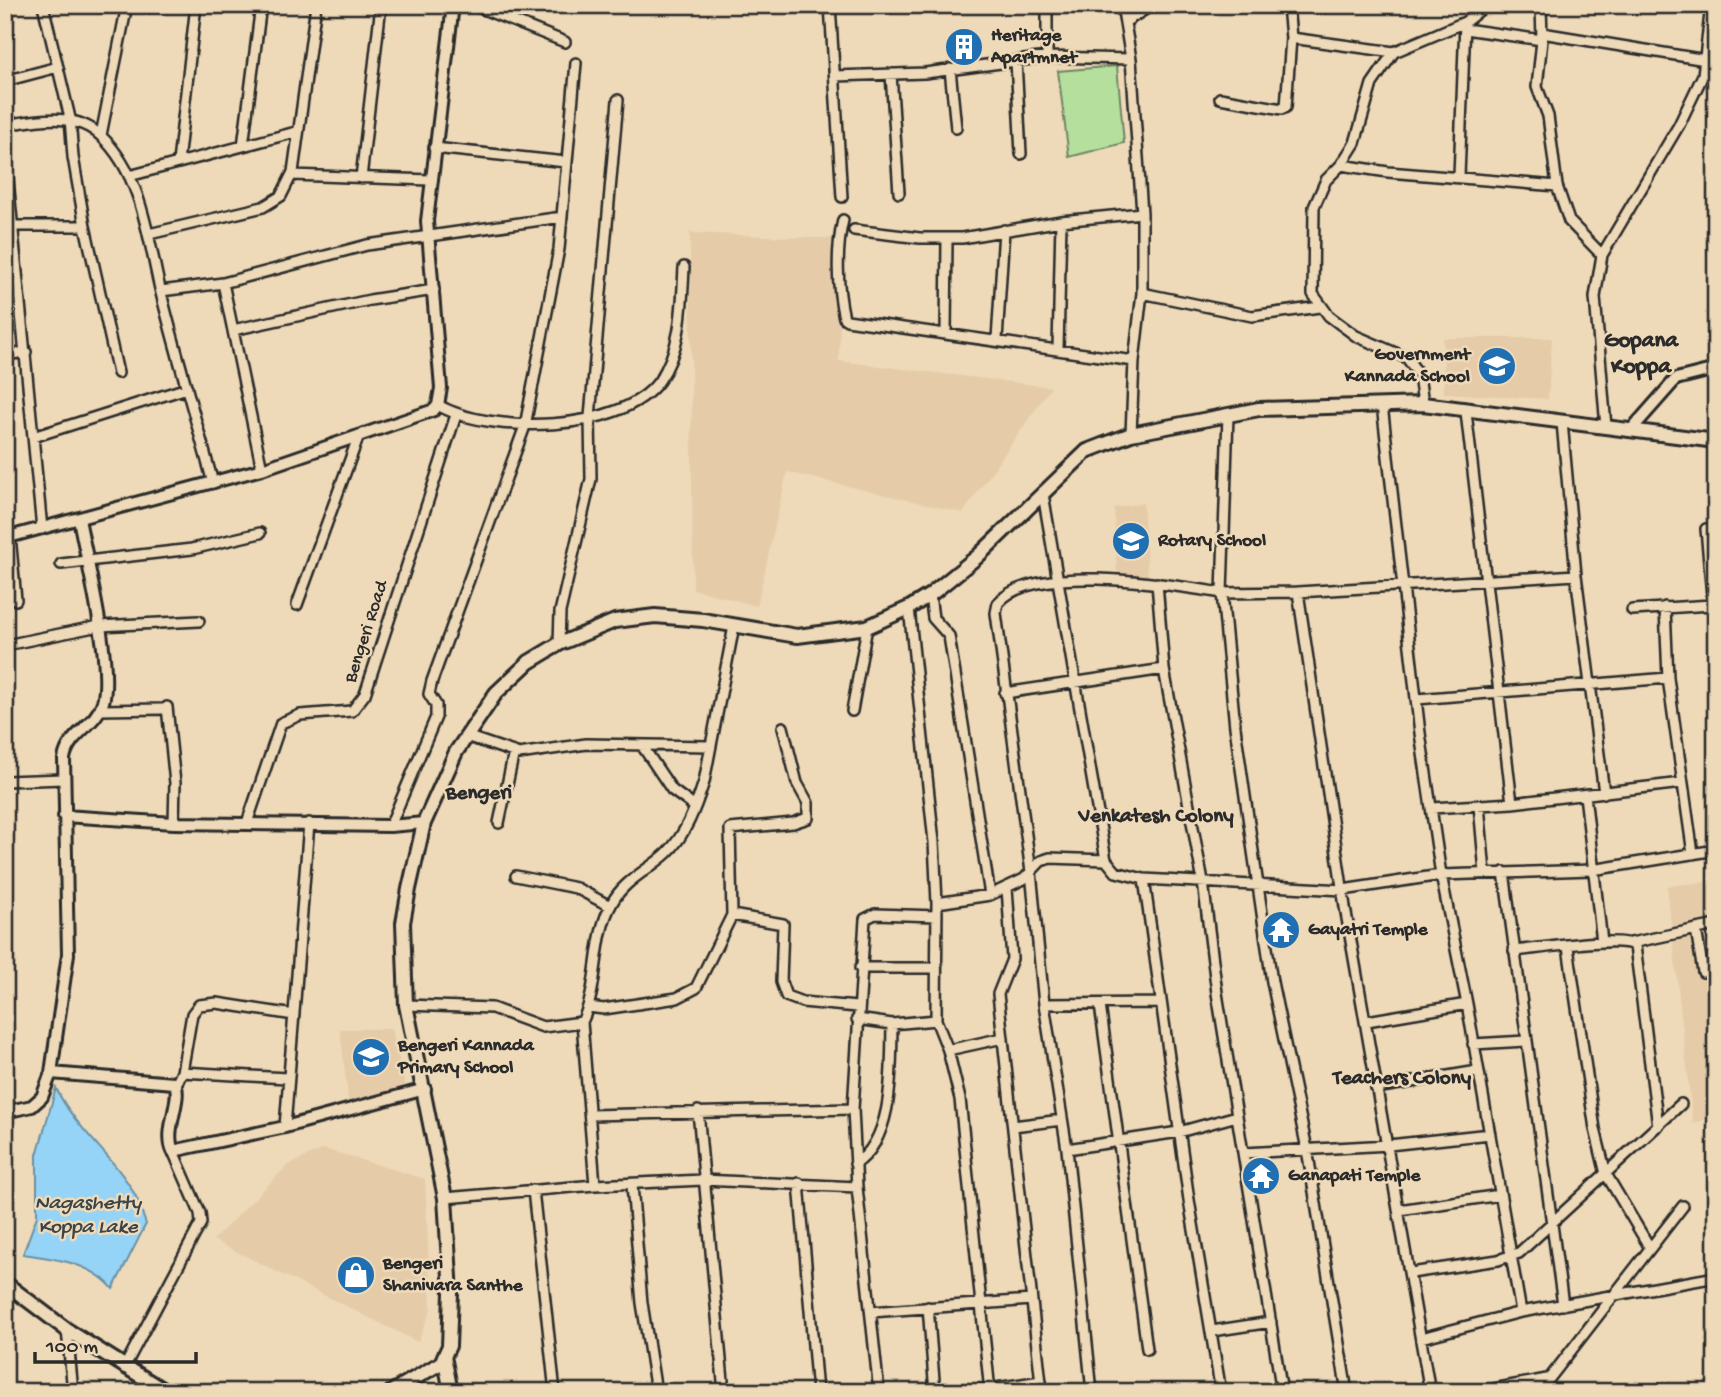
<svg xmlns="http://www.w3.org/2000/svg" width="1721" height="1397" viewBox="0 0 1721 1397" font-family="'Gochi Hand',sans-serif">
<rect width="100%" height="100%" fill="#eedab8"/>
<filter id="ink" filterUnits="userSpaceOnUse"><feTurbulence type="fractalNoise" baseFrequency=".0143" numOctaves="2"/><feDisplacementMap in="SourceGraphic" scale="14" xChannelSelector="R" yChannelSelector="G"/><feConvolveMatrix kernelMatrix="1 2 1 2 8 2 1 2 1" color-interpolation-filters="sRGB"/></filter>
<g filter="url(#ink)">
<path fill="#e5cba8" d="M690,233l152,6 -3,122 212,26 -88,126 -176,-41 -30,134 -64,-17z
M1443,338h109l-4,61 -104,-6z
M1143,503l5,75 -31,-4 -3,-66z
M1716,881v234l-23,9 -26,-238z
M340,1029h52l13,56 -56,21z
M324,1149l101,30 6,130 -13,33 -205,-102 75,-75z"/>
<path fill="#b5df9d" stroke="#708564" stroke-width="2" d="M1117,66l7,77 -55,14 -11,-86z"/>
<path fill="#95d4f6" stroke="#6b90a5" stroke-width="2" d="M56,1088c19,41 57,67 78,105 6,10 8,21 12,31l-33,65c-20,-26 -60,-31 -90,-35l14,-38v-61z"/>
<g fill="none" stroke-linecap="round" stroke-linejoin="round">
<defs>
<path id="minor" d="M43,5l27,113 3,39 12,69 33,147
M473,5l92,37
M830,5l12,192
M1047,5v52
M1122,5l9,54 11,154v80l-8,68 -3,73
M1541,5l1,35 -5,47 11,29 9,70 12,35 33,34
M1125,22l27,-17
M1465,29l77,11
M1542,33l164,27
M1291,38l103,14
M1016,61l5,93
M950,69l6,59
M891,74l8,119
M1703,75l13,2
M835,76l90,-3 122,-16 84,2
M5,81l53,-14
M1220,98l62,11 4,-2 5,-69 -3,-33
M5,125c32,-5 70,-14 96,11 42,40 47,104 60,157 16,63 35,127 52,190
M101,135l26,-130
M243,146l18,-141
M434,148l132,14
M5,149l37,380
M178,162l18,-157
M1341,165l47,7 169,14
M292,175l138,5
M129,176l167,-44
M1459,176l6,-154
M361,178l20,-173
M843,220c-7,29 -6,68 1,98l3,2 287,41
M13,226h72
M854,230l66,8h42l99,-17 81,-8
M149,234l114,-27 18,-11 12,-24 23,-167
M223,283l144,-38 195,-28
M161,291l62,-8 39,186
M1142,293l110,23 68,-9
M233,330l137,-30 64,-10
M946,333l1,-94
M997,340l7,-110
M1058,349l3,-128
M5,355l21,-3
M1423,404l-4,-29 -12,-17 -51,-22 -27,-20 -16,-22 1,-87 12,-27 15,-15 14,-22 17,-59 22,-32 71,-30 21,-17
M438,405c51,30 184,28 221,-24 23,-32 23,-76 25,-114
M1382,405l38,328 21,142 26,129 54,308
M1466,412l46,391
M1228,415l-6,178 76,-1 278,-17
M1562,422l14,153 28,218
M1606,427l-11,-130 7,-42 77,-130 24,-50 8,-70
M33,437l154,-49
M1043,494l63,366 10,12 28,7 199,11 98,-15 151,-5 124,-20
M1706,529l10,111
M10,536l6,64
M61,564l131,-15 68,-16
M1157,583l7,86 39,213 14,111 65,399
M1298,592l47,315 85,485
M930,595l3,23 16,18 41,259
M297,605l62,-170
M1665,607l3,71 25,176
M909,608l25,234 3,61 -1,117 12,30 12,49 30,293
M1632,610l80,-5
M559,644l1,-32 31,-133 -1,-62 28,-317
M6,645l93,-19 100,-5
M1005,693l159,-24
M1417,699l251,-21
M167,707l8,76 -1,40
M100,710l63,-1
M852,711l15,-84
M466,736l53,18 67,-10 124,2
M643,747l29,43 23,17
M5,781l59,-2
M1585,795l17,147
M1479,805l6,68
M1432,808l80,-5 170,-20
M247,823l34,-100 19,-8 52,-4 13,-17 91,-279
M499,823l15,-71
M390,826l46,-109v-12l-7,-11 3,-13 93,-255 34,-177 17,-186
M1504,872l59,433
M516,876l60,12 34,18
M1144,879l45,321 32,192
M1007,888l5,71 -14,35 44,398
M937,903l53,-8 34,-16 17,-18 9,-3 56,2
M732,915l51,9 -2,58 5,14 16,6 55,5
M1696,929l7,43
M1631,943l85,-18
M1568,947l27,182 11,45 44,74
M1514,951c23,-2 107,-16 121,-5l23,180
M860,968h76
M1044,1004l116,-1
M406,1005l86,3 51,19 39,-5c18,-37 10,-84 30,-119 12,-23 37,-33 55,-50 19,-18 29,-47 37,-71l30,-156
M1100,1005l47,344
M588,1007l16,2 73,-11 19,-10 36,-73 -2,-86 63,-6 15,-5v-15l-11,-20 -14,-56
M857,1019l35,5 44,-4
M1367,1021l100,-17
M582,1022l13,163
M1473,1044l53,-3
M948,1050l55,-12
M182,1072l10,-58 7,-9 18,-2 77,12
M176,1085l6,-13 105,6
M1376,1088l102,-17
M698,1111l26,281
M590,1115l263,-6
M1013,1126l49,-6
M285,1127l24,-304
M1067,1149l112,-17 58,-16
M1244,1153l145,-8 101,-11
M855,1164c40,-25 36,-98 37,-140
M799,1183l18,209
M632,1185l10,118 14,89
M857,1187l-4,-78 12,-190 10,-5 62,2
M533,1190l22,202
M445,1198l150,-13 108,-5 154,7 22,205
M1399,1210l101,-15
M1411,1273l87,-13 21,-7 162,-149
M928,1307l7,85
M871,1312l160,-12
M67,1330l6,62
M1212,1331l59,-9
M1421,1338l100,-26 195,-35
M124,1368l77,-145 -1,-10 -27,-62
M970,1392l71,-11
M1092,1392l-25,-243 -23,-145 -13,-132 -35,-259 2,-10c35,-42 173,-18 224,-10l13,134 37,255 35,167 40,243
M1477,1392l70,-13
M1539,1392l144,-186"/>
<path id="tertiary" d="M1631,430l45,-51 40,-10
M5,538l257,-69 172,-59 4,-5 3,-17 -14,-167 26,-216
M64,816l110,7 216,3 34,-3
M51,1073l123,10c10,13 -11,47 -1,68l112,-24 140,-38
M5,1112l27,-6 10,-9 9,-24 17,-119 -4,-195c4,-26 32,-33 39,-57 10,-36 -16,-141 -24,-183"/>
<path id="secondary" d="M5,1283l62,47 99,62
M444,1356l7,36
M391,1392l50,-29 8,-17 2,-53 -6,-95 -39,-193 -3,-82 6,-34 15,-66 32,-71 40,-59 33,-31 30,-18 56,-23 40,-5 48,4 94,16 70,-9 42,-19 21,-13 47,-38 110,-106 44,-17 128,-25 164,-5 293,37"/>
</defs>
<use href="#minor" stroke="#2b2b2b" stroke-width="14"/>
<use href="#tertiary" stroke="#2b2b2b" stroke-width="16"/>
<use href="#secondary" stroke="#2b2b2b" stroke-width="18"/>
<use href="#minor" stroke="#eedab8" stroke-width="9"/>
<use href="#tertiary" stroke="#eedab8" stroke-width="10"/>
<use href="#secondary" stroke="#eedab8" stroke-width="12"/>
</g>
</g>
<defs>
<symbol id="building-disc" viewBox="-11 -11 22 22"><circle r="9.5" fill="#1f6fb2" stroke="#eedab8"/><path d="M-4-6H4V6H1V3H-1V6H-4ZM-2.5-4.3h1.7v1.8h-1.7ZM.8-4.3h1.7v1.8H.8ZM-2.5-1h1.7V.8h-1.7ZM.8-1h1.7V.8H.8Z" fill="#fff"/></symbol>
<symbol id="school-disc" viewBox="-11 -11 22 22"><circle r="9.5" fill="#1f6fb2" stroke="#eedab8"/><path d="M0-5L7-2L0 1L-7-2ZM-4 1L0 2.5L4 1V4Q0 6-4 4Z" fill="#fff"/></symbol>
<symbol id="temple-disc" viewBox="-11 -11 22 22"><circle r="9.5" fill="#1f6fb2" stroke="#eedab8"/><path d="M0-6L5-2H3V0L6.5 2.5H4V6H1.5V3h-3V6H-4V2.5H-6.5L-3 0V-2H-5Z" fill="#fff"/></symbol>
<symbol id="shop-disc" viewBox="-11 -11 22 22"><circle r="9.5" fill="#1f6fb2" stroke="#eedab8"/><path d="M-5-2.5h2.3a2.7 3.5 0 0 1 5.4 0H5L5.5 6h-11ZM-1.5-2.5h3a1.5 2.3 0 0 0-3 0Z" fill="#fff"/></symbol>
</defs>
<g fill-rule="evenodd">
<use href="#building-disc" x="942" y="25" width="44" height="44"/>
<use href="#school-disc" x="1475" y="344" width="44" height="44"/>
<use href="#school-disc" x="1109" y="519" width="44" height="44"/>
<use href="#temple-disc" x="1259" y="908" width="44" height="44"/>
<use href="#school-disc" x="349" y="1035" width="44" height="44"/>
<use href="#temple-disc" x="1239" y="1154" width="44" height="44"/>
<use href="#shop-disc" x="334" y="1253" width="44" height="44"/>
</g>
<g text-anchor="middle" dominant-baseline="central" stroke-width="5" stroke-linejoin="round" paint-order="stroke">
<g font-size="19" font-weight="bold" fill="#2b2b2b" stroke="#eedab8" text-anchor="start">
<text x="991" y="36">Heritage<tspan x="991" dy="22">Apartmnet</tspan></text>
<text x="1470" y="355" text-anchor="end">Government<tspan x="1470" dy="22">Kannada School</tspan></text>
<text x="1158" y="541">Rotary School</text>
<text x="1308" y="930">Gayatri Temple</text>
<text x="398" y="1046">Bengeri Kannada<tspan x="398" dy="22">Primary School</tspan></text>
<text x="1288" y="1176">Ganapati Temple</text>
<text x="383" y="1264">Bengeri<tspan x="383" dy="22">Shanivara Santhe</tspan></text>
</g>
<g font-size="19" fill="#2b2b2b" stroke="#eedab8">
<text transform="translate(367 632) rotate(-72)">Bengeri Road</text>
</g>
<g font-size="21" font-weight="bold" fill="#2b2b2b" stroke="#eedab8">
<text x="479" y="794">Bengeri</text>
<text x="1156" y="817">Venkatesh Colony</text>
<text x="1402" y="1079">Teachers Colony</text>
</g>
<g font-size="21" font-style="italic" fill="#3b4449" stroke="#eedab8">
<text x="88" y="1204">Nagashetty<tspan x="88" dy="24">Koppa Lake</tspan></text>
</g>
<g font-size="23" font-weight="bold" fill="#2b2b2b" stroke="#eedab8">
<text x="1641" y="341">Gopana<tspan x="1641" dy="26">Koppa</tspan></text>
</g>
</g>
<rect width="1721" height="1397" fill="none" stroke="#eedab8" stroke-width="28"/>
<rect x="14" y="14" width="1693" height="1369" fill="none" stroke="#2b2b2b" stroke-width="2.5" filter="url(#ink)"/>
<path d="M35 1352v10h161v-10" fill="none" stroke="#2b2b2b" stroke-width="3.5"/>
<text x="46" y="1352" font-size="21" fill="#2b2b2b" stroke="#eedab8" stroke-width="5" paint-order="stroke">100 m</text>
</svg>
